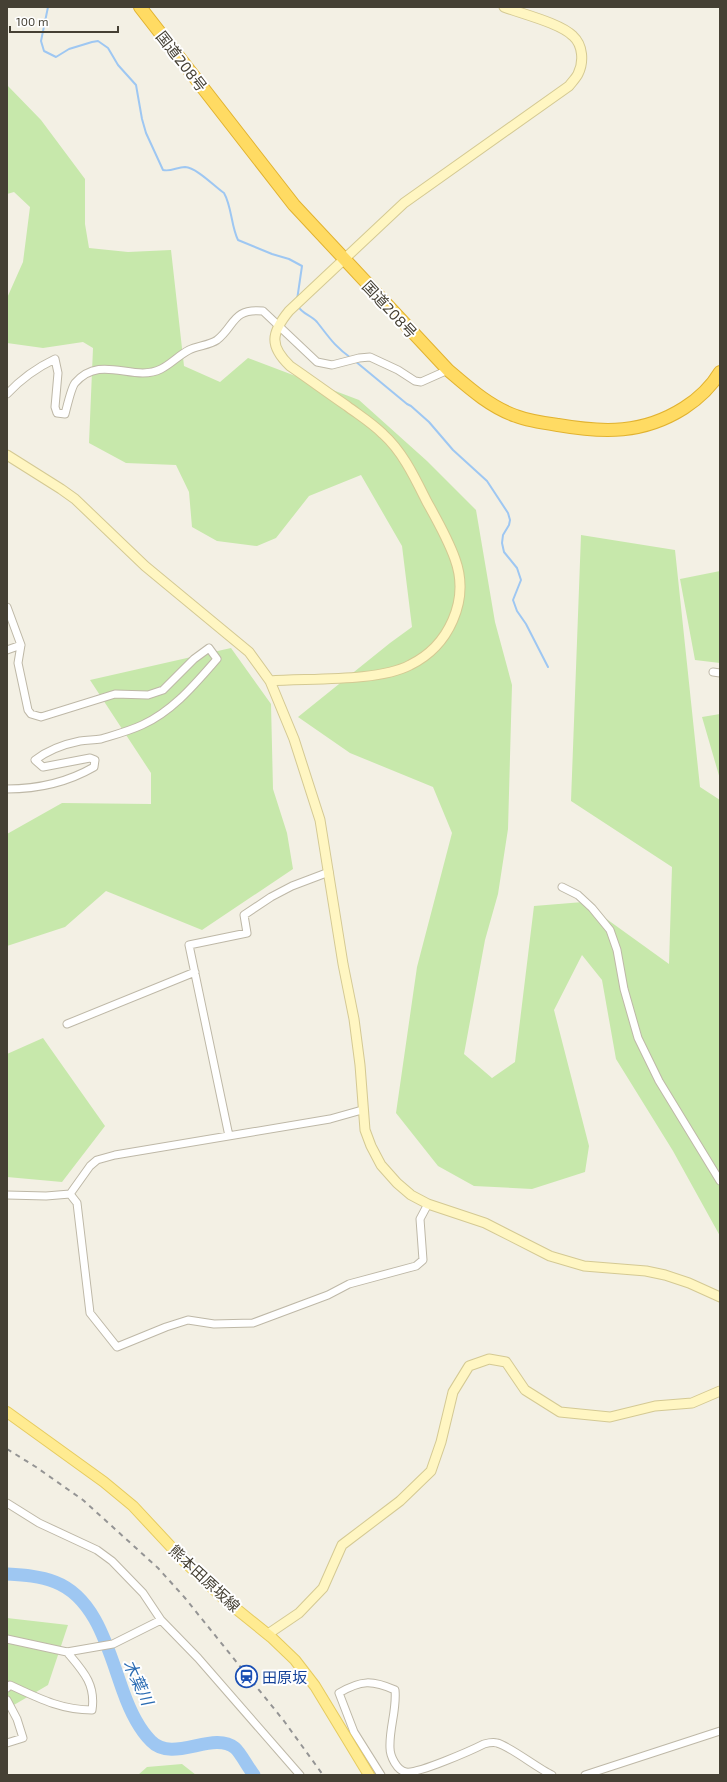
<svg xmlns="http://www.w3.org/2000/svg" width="727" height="1782" viewBox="0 0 727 1782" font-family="'Exo 2','Noto Sans JP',sans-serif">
<rect width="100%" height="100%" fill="#f3f0e4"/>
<path fill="#c7e8ab" d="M7,85l34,35 44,59v45l4,24 39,4 43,-2 13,116 36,16 28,-24 111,42 68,61 49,49 19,112 17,63 -4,144 -10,65 -13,46 -21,114 28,24 23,-16 19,-156 49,-4 86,62 3,-97 -101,-66 10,-266 94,15 25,237 20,13v436l-47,-85 -57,-92 -14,-79 -20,-25 -28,55 35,136 -4,26 -53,17 -58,-3 -36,-20 -42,-53 21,-146 35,-134 -19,-46 -83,-34 -52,-36 92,-74 22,-16 -10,-81 -41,-71 -52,21 -33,42 -19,8 -40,-5 -25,-14 -3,-35 -13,-27 -50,-2 -37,-20 4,-95 -10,-6 -40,6 -36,-5v-45l16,-36 7,-55 -16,-15 -7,2z
M720,571v92l-25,-3 -15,-81z
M231,648l40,56 2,85 14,44 6,36 -91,61 -96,-39 -41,36 -58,19v-112l55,-31 89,1v-31l-61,-93z
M720,714v65l-18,-62z
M43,1038l62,88 -43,56 -55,-5v-123z
M7,1618l61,7 -20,60 -41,24z
M182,1764l14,11h-58l9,-8z"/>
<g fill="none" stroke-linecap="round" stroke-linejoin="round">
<path stroke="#9ec7f2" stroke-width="2" d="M48,7l-7,34 3,10 12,6 13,-8 23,-7 6,-1 10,7 10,17 18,20 6,34 4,14 17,37c8,2 14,-3 22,-3 12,1 29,19 39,26 8,14 7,33 14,47l34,14 17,5 13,7 -5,34
M298,306c4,8 13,9 19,16 12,15 17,24 34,36
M355,361l52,43 4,2 18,16 24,28 34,31 21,32 2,7 -1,5 -6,10 -1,8 2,9 13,16 4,12 -8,20 4,11 9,13 22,43"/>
<path stroke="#9ec7f2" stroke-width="13" d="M7,1574c16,1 33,2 48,8 42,16 54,71 68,109 6,17 15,37 28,50 22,23 62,-11 84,7 5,4 14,21 19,27"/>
<defs>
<path id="street" d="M7,394c14,-15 29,-26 48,-35l3,14 -3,34 2,6 8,1c2,-7 6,-26 10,-31 26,-30 58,0 86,-14 10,-5 18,-14 28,-19 8,-4 21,-5 28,-10 18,-14 15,-32 46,-29l54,51 15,3 27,-7 11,-1 28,13 17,11 6,1 27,-12
M7,607l14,38 -3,18 10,47 3,4 10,3 74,-23 33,1 15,-5 31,-31 15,-11 8,11c-22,25 -44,52 -75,66 -13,6 -28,10 -41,14 -7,1 -14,1 -21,2 -15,3 -33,10 -45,19l8,7 47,-9 5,2 -1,7c-26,15 -57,22 -87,22
M7,650l14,-5
M713,672l7,1
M562,887l16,8 14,13 18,22 7,20 7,39 14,49 21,43 61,100
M67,1024l128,-52
M229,1136l-40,-191 58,-12 -3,-18 27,-18 21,-11 37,-14
M70,1194l7,9 13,110 27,34 49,-20 22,-7 26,4 39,-1 75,-28 21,-11 67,-18 7,-6 -3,-41 8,-15
M70,1194l20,-28 7,-6 18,-5 215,-36 32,-9
M7,1195l39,1 24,-2
M7,1503l32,20 58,27 15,11 31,32 18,27 37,38 102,117
M7,1639l60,13 46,-8 48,-24
M7,1688l3,-3c28,13 51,25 82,25 4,-26 -9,-39 -25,-58
M7,1700l10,19 6,19 -16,5
M381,1775l-27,-43 -15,-39c22,-13 33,-13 56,-3 2,20 -6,38 -5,58 0,8 7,23 16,24 12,2 66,-22 78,-28 4,-1 9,-2 13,-1 11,2 40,25 55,32
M585,1775l135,-44"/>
<path id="secondary" d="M7,455l54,34 14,10 70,67 104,86 21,29 24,58 26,81 23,144 11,55 6,46 5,65 6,16 10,19 16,18 14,12 17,9 57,19 65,33 34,10 62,5 19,4 24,8 31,14
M270,681c38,-3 108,1 140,-16 39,-19 60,-65 45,-106 -7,-20 -18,-39 -28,-57 -12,-24 -24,-50 -44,-68 -11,-11 -24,-19 -36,-28 -19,-13 -38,-27 -57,-40 -21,-20 -19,-33 -1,-55l115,-108 165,-117c3,-4 7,-8 9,-12 6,-12 5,-29 -5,-38 -13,-13 -51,-22 -69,-29
M268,1634l31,-21 24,-25 19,-43 58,-44 31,-30 10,-29 12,-50 16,-26 20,-7 17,3 19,28 35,22 50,5 45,-11 37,-3 28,-12"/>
<path id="primary" d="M7,1412l97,70 29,24 54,58 37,35 47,38 24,23 20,26 54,89"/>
<path id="highway" d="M140,7l154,198 154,165c21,18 42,37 68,46 13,5 28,7 42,9 46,8 85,9 126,-17 14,-9 27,-21 36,-36"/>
</defs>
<use href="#street" stroke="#beb8a7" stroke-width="9"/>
<use href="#secondary" stroke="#d4c993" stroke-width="11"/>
<use href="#primary" stroke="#e6cb5f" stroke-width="12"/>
<use href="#highway" stroke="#e1b230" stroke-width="14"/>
<use href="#street" stroke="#fff" stroke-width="7"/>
<use href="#secondary" stroke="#fff6c2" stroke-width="9"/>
<use href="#primary" stroke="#ffeb91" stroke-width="10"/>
<use href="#highway" stroke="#ffdb63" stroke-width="12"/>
<path stroke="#949494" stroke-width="2" stroke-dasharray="5 5" stroke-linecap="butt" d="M7,1449l29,18 47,33 75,68 27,30 99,123 39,54"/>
</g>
<defs>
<symbol id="station-ring" viewBox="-11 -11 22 22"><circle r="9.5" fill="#fff" stroke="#1a4fb4" stroke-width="1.5"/><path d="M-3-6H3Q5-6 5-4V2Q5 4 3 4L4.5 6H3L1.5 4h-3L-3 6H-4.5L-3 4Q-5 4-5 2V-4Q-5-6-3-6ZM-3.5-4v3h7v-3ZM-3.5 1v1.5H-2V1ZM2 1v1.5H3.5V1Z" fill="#1a4fb4"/></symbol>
</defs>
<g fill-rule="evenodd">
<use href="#station-ring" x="234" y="1664" width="25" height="25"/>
</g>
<g text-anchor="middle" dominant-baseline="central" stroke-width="4" stroke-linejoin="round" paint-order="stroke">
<g font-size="15" fill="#454034" stroke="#fff">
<text transform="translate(182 61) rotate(52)">国道208号</text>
<text transform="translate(390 309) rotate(47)">国道208号</text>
<text transform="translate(205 1578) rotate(43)">熊本田原坂線</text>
</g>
<g font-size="15" fill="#164399" stroke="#fff" text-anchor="start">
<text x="262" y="1677">田原坂</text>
</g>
<g font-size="16" font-style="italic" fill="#2b6cb3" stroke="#fff">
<text transform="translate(139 1682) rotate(65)">木葉川</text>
</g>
</g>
<rect width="727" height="1782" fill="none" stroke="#454034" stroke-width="16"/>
<path d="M10 26v6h108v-6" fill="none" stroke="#454034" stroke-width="2"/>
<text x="16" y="26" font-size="12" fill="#454034" stroke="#ffffff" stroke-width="3" paint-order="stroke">100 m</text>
</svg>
